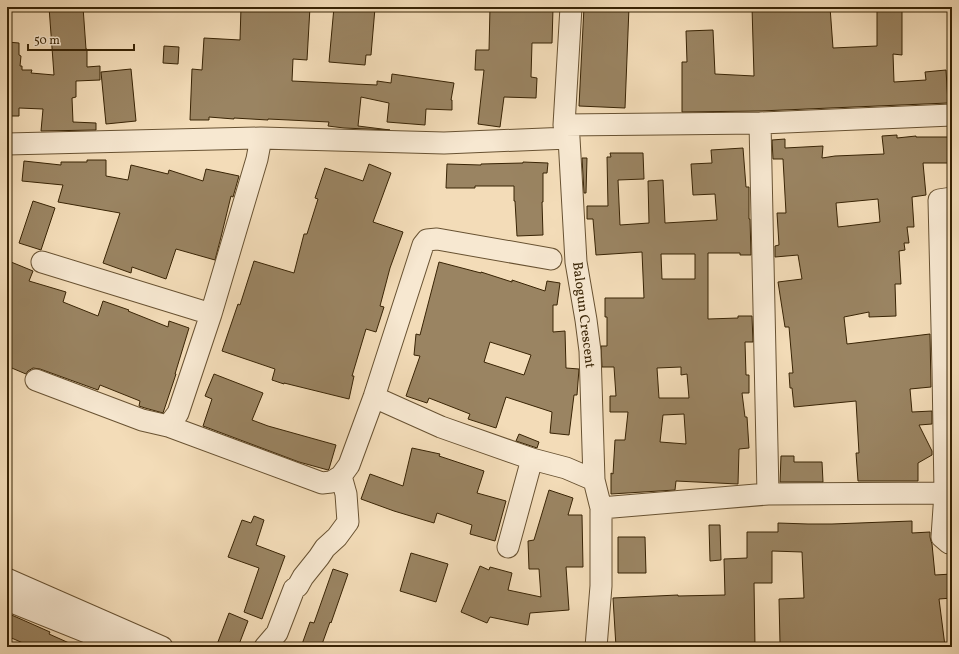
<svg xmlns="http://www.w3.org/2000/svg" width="959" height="654" viewBox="0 0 959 654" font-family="Vollkorn,serif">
<rect width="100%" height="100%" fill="#f3dcb8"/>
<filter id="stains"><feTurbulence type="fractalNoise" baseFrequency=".005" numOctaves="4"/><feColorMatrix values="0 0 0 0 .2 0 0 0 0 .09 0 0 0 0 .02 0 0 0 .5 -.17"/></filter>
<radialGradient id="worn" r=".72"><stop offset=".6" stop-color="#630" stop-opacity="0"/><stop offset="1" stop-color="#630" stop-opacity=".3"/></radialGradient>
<path fill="#9a8462" stroke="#392405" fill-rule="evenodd" d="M49,7h34l3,42h1v18l13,-1v14l-24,1v16l-4,1 1,24 23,1v7l-55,1 2,-22 -24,-1v8h-12v-74l12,1v12l2,1 -1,10h2v4h10l-1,3 23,2z
M241,7h69l-3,53 -14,-1 -1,22 85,4v-4l14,2 1,-9 62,9 -3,17h1v10l-26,-1 -1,16 -38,-3 2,-19 -28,-6 -3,29 32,4 -46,-2 -16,-2 1,-4 -40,-2 -21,-1v1l-34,-2v1l-25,-2v3h-19l2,-51 10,1 2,-32 36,2z
M334,7l41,1 -4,47h-5l-1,10 -36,-3z
M490,7l63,1 -1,35h-20l-1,34 6,1 -1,20 -32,-1 -4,30 -22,-3 6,-54h-9l1,-20h13z
M584,7h45l-4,101 -46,-2z
M752,7h78l3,41 44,-2v-39h25v48l-9,-1 1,28 32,-2 -1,-8 21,-2 2,33 -188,8 -78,1v-50h5l-1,-31 27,-1 2,44 39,2z
M164,46l15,1 -1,17 -15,-1z
M131,69l5,52 -30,3 -5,-52z
M897,135v3l19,-2v1h36v26h-29l3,32 -14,2 2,30h-7l2,16h-5l1,7 -6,1 2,33h-6l1,32 -27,1v-5l-25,5 3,27 83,-10 1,53 -21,2 2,23 20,-1v13l-13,1 13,26v4l-14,8v18h-60l-2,-28h3l-3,-52 -62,6 -2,-19h-2l-1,-15h4l-4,-46h-4l-7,-45 24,-3 -4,-24 -23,2v-11l4,-1 -2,-32h9l-3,-54h-10l-1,-19 13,-1v9l38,-2 -1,12 13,-2 49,-2 -2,-18zM878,199l2,23 -42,5 -2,-24z
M743,148l3,39h3v32h1l1,36h-11v-2h-32v66l30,-1v-2h14l1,26h-8l1,33h3v18h-7l3,24h2l2,31 -10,1 -1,35 -62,-3 -1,9 -64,4v-21l2,1 2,-34h10l3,-28h-18v-16h6l-2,-29h-12l-1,-21h6v-29h-2v-19h39l-2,-46 -46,3 -3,-36h-6v-13h21l-1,-49h4l-1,-4h33l1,26 -26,1 2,45 29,-2 -1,-42 15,-1 2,43 52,-3 -2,-26 -22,1 -2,-31 21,-1 -1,-13zM661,254h34v25h-33zM681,367v8l6,-1 2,24h-30l-2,-30zM684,414l2,30 -26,-2 3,-27z
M582,158h5l-1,35h-2z
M87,160h19v16l22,4 3,-15 37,9 1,-4 34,11 3,-12 33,7 -6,21 -2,-1 -10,41 -6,23 -39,-11 -10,30 -34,-12 -1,6 -28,-10 17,-50 -62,-11 5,-17 -41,-4 2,-20 37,4v-3h26z
M523,162l25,1 -1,10h-4v29h-1l1,33 -26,1 -2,-35h-1v-15h-39v2h-29l1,-24 34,1v-1l42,-1z
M369,164l22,9 -18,49 30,10 -13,36 -10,38 4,1 -8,25 -10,-3 -14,47h2l-5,23 -65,-16v1l-12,-4 3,-11 -53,-18 16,-47 2,1 14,-44 40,12 10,-39h3l11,-35 -3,-1 10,-30 38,13z
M33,201l22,7 -14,42 -22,-7z
M11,262l22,9 -4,10 37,11 -3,10 35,14 5,-15 26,9 -1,1 40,16 1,-6 20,7 -14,46h1l-13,39 -18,-5 -6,-2 1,-5 -40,-16 -2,5 -58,-21 -7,-1 -5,3 -2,3 -19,-8v-94z
M439,262l42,11v-1l31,10v-2l33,11 2,-10 13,2 -3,22h-4v27l12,-1 1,37 13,1 -2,26h-3l-5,40 -19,-2 2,-21 -46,-15 -10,31 -28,-9 2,-5 -41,-16 -2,5 -21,-7 14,-40 -6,-1 2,-21 4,1zM490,342l41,13 -7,20 -40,-13z
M214,374l49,19 -11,27 16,6 68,19 -7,24 -1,1 -29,-8 -96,-36 9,-27 -7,-3z
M519,434l20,8 -2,6 -21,-7z
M412,448l28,6 -1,2 45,15 -7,22 29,8 -11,40 -25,-7 2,-9 -35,-12 -3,10 -40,-12 -33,-12 9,-25 33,12z
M781,456h13v6h28l1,20h-43z
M549,490l24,8 -5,17h14l1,52h-17l3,43 -39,3 -2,12 -38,-8 -3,6 -26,-11 19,-46 9,4 1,-3 22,6 -4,17 33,7 -2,-28h-10l-1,-28 6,-1z
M254,516l10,4 -8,25 29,11 -23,63 -18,-7 15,-44 -31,-11 14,-37 9,3z
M912,521v12l18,-1v5l1,4 1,3 3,31 17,-1v24l-13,1 6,47 -9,1h-117v-4h-39l-1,-44 25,-1 -2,-46 -30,-1v32h-18l1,64h-62v-3l-50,3h-27l-3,-49 65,-3v1l47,-1 -1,-36 23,-1v-26h31v-9l30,1h24z
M709,525h11l1,35 -11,1z
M618,537h27l1,36h-28z
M411,553l37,11 -12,38 -36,-11z
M333,569l15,5 -17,49 -1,-1 -9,25h-20l9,-25 4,1z
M7,613l43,19 -1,2 29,13h-46l-25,-11z
M229,613l19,8 -10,26h-22z"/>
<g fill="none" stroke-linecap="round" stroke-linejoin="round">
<defs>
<path id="minor" d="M571,7l-7,118 5,13 7,124 10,58 4,31 4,129 7,28v78l-5,61
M760,123l8,371
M564,125l196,-2 192,-8
M7,144l254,-6 183,5 125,-5
M952,198l-13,2 4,170 2,123 -3,44 7,6h3
M42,262l169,52
M36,380l106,40 26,6 10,-13 33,-99 46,-155 4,-21
M374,397l67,30 91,32 34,9 28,12
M168,426l154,57 9,-1 10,-6 8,-11 25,-68 49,-152 4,-5 10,-1 114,20
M601,508l167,-14 177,-1
M508,547l24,-88
M7,579l155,68
M7,600l117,47
M265,647l12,-14 17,-44 4,-3 5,-9 16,-20 6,-9 12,-11 11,-15 -2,-28 -5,-18"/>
</defs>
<use href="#minor" stroke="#685232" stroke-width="23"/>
<use href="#minor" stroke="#f7e8d1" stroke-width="21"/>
</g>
<g text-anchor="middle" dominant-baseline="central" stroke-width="3" stroke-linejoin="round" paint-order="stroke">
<g font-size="14" fill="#392405" stroke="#f7e8d1">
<text transform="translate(583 315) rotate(83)">Balogun Crescent</text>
</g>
</g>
<rect width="959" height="654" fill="none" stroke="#f3dcb8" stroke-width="24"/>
<rect x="8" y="8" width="943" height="638" fill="none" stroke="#392405" stroke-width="2"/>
<rect x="12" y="12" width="935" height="630" fill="none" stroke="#392405"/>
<path d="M28 44v6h106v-6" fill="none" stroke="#392405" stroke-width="2"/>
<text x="34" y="44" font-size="12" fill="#392405" stroke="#f7e8d1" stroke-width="3" paint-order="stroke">50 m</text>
<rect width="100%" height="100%" filter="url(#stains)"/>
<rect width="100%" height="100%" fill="url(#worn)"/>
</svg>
